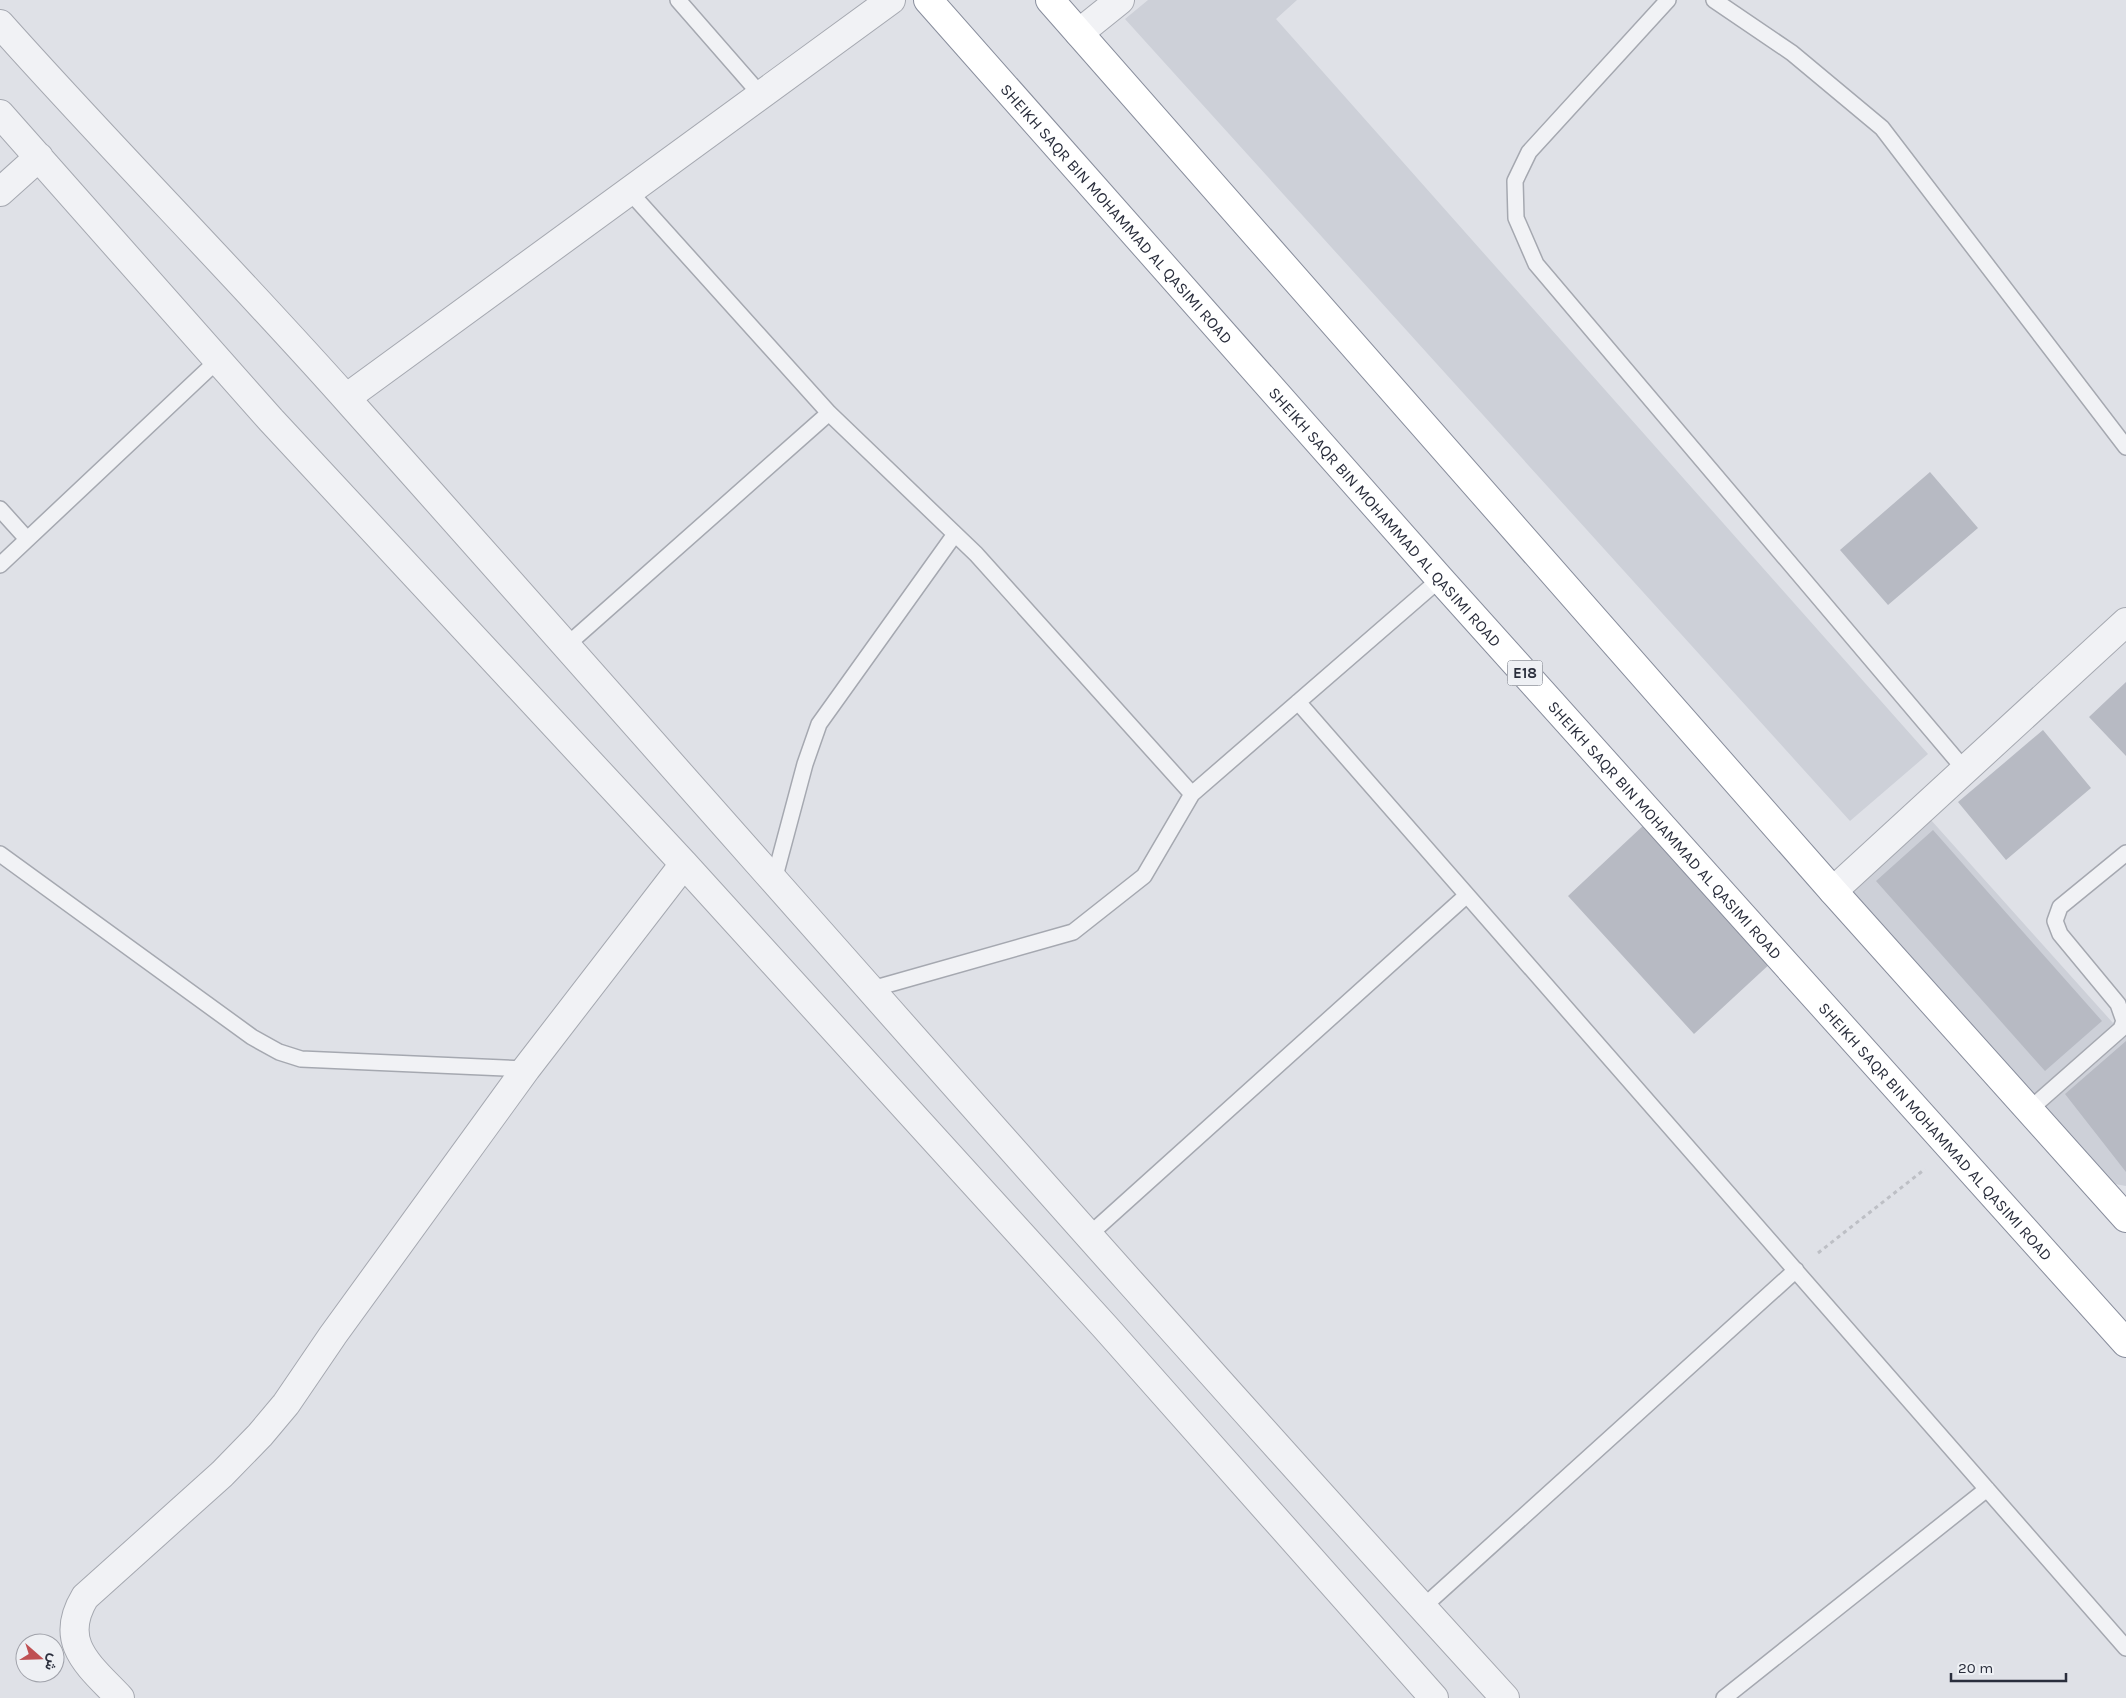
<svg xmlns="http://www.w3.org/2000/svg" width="2126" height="1698" viewBox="0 0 2126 1698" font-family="Karla,Vazirmatn,sans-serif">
<rect width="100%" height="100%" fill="#dfe1e7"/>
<path fill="#cdd0d8" d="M1148,0h149l-21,19 652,735 -78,67 -725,-802z
M1922,810l191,213 13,-11v174l-11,-2 -279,-300z"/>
<path fill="#b7bac3" d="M1930,472l48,56 -90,77 -48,-55z
M2126,682v74l-37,-39z
M2043,730l48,58 -85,72 -48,-58z
M1646,823l127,138 -79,73 -126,-138z
M1933,830l169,191 -57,50 -169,-190z
M2126,1041v131l-61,-78z"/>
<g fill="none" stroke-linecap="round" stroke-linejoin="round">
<defs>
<path id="lane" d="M678,0l83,95
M1668,0l-139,152 -14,29 1,37 20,46 429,506
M1714,0l78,53 90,75 244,319
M629,191l200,222 147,141 216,240
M0,509l27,30
M0,565l218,-205
M567,645l262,-232
M1298,702l828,946
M0,854l252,183 27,15 22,7 225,10
M774,880l31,-116 14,-40 136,-190
M872,989l201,-57 71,-56 48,-82 248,-215
M2029,1110l92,-81 3,-8 -6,-17 -58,-70 -5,-13 5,-14 66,-54
M1089,1235l378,-340
M1422,1608l374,-338
M1724,1698l263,-209"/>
<path id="street" d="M0,24c115,129 238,252 353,382 384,430 763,866 1152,1292
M1079,33l41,-33
M0,114l271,306 413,444 422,464 328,370
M0,192l39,-35
M346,398l545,-398
M1833,891l293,-269
M120,1698c-30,-32 -63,-55 -35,-101l137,-123 38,-39 26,-31 47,-69 193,-266 158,-205"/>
<g id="highway">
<path id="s1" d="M928,0l512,579 686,764"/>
<path d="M1050,0l783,891 293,327"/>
</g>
</defs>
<use href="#lane" stroke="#a5a8b0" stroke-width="18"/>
<use href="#street" stroke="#a5a8b0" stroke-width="30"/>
<use href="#highway" stroke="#888d9c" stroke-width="30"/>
<path stroke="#bdbfc5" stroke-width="3" stroke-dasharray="4 4" stroke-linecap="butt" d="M1818,1253l107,-84"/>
<use href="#lane" stroke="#f1f2f5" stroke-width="15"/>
<use href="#street" stroke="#f1f2f5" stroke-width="28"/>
<use href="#highway" stroke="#fff" stroke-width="28"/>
</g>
<g text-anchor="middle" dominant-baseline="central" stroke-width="4.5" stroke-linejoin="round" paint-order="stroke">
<rect fill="#eef0f4" stroke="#656873" stroke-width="1" x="1507.5" y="660.5" width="35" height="25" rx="4"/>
<g font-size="15" font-weight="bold" fill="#2a2e3c">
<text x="1525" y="673">E18</text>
</g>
<g font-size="16" fill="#2a2e3c" stroke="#eef0f4">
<text stroke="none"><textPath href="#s1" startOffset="285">SHEIKH SAQR BIN MOHAMMAD AL QASIMI ROAD</textPath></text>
<text stroke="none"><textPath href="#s1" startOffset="690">SHEIKH SAQR BIN MOHAMMAD AL QASIMI ROAD</textPath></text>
<text stroke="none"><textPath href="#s1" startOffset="1110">SHEIKH SAQR BIN MOHAMMAD AL QASIMI ROAD</textPath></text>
<text stroke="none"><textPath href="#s1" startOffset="1515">SHEIKH SAQR BIN MOHAMMAD AL QASIMI ROAD</textPath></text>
</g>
</g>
<g transform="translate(40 1658) rotate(110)"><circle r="24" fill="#eef0f4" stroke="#a0a2aa"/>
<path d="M0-4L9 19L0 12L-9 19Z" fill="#bf5053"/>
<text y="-8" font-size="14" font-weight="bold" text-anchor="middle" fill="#2a2e3c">ش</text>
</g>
<path d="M1951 1673v8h115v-8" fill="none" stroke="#2a2e3c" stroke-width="2.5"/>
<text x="1958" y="1673" font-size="15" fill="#2a2e3c" stroke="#eef0f4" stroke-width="4" paint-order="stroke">20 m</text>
</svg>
